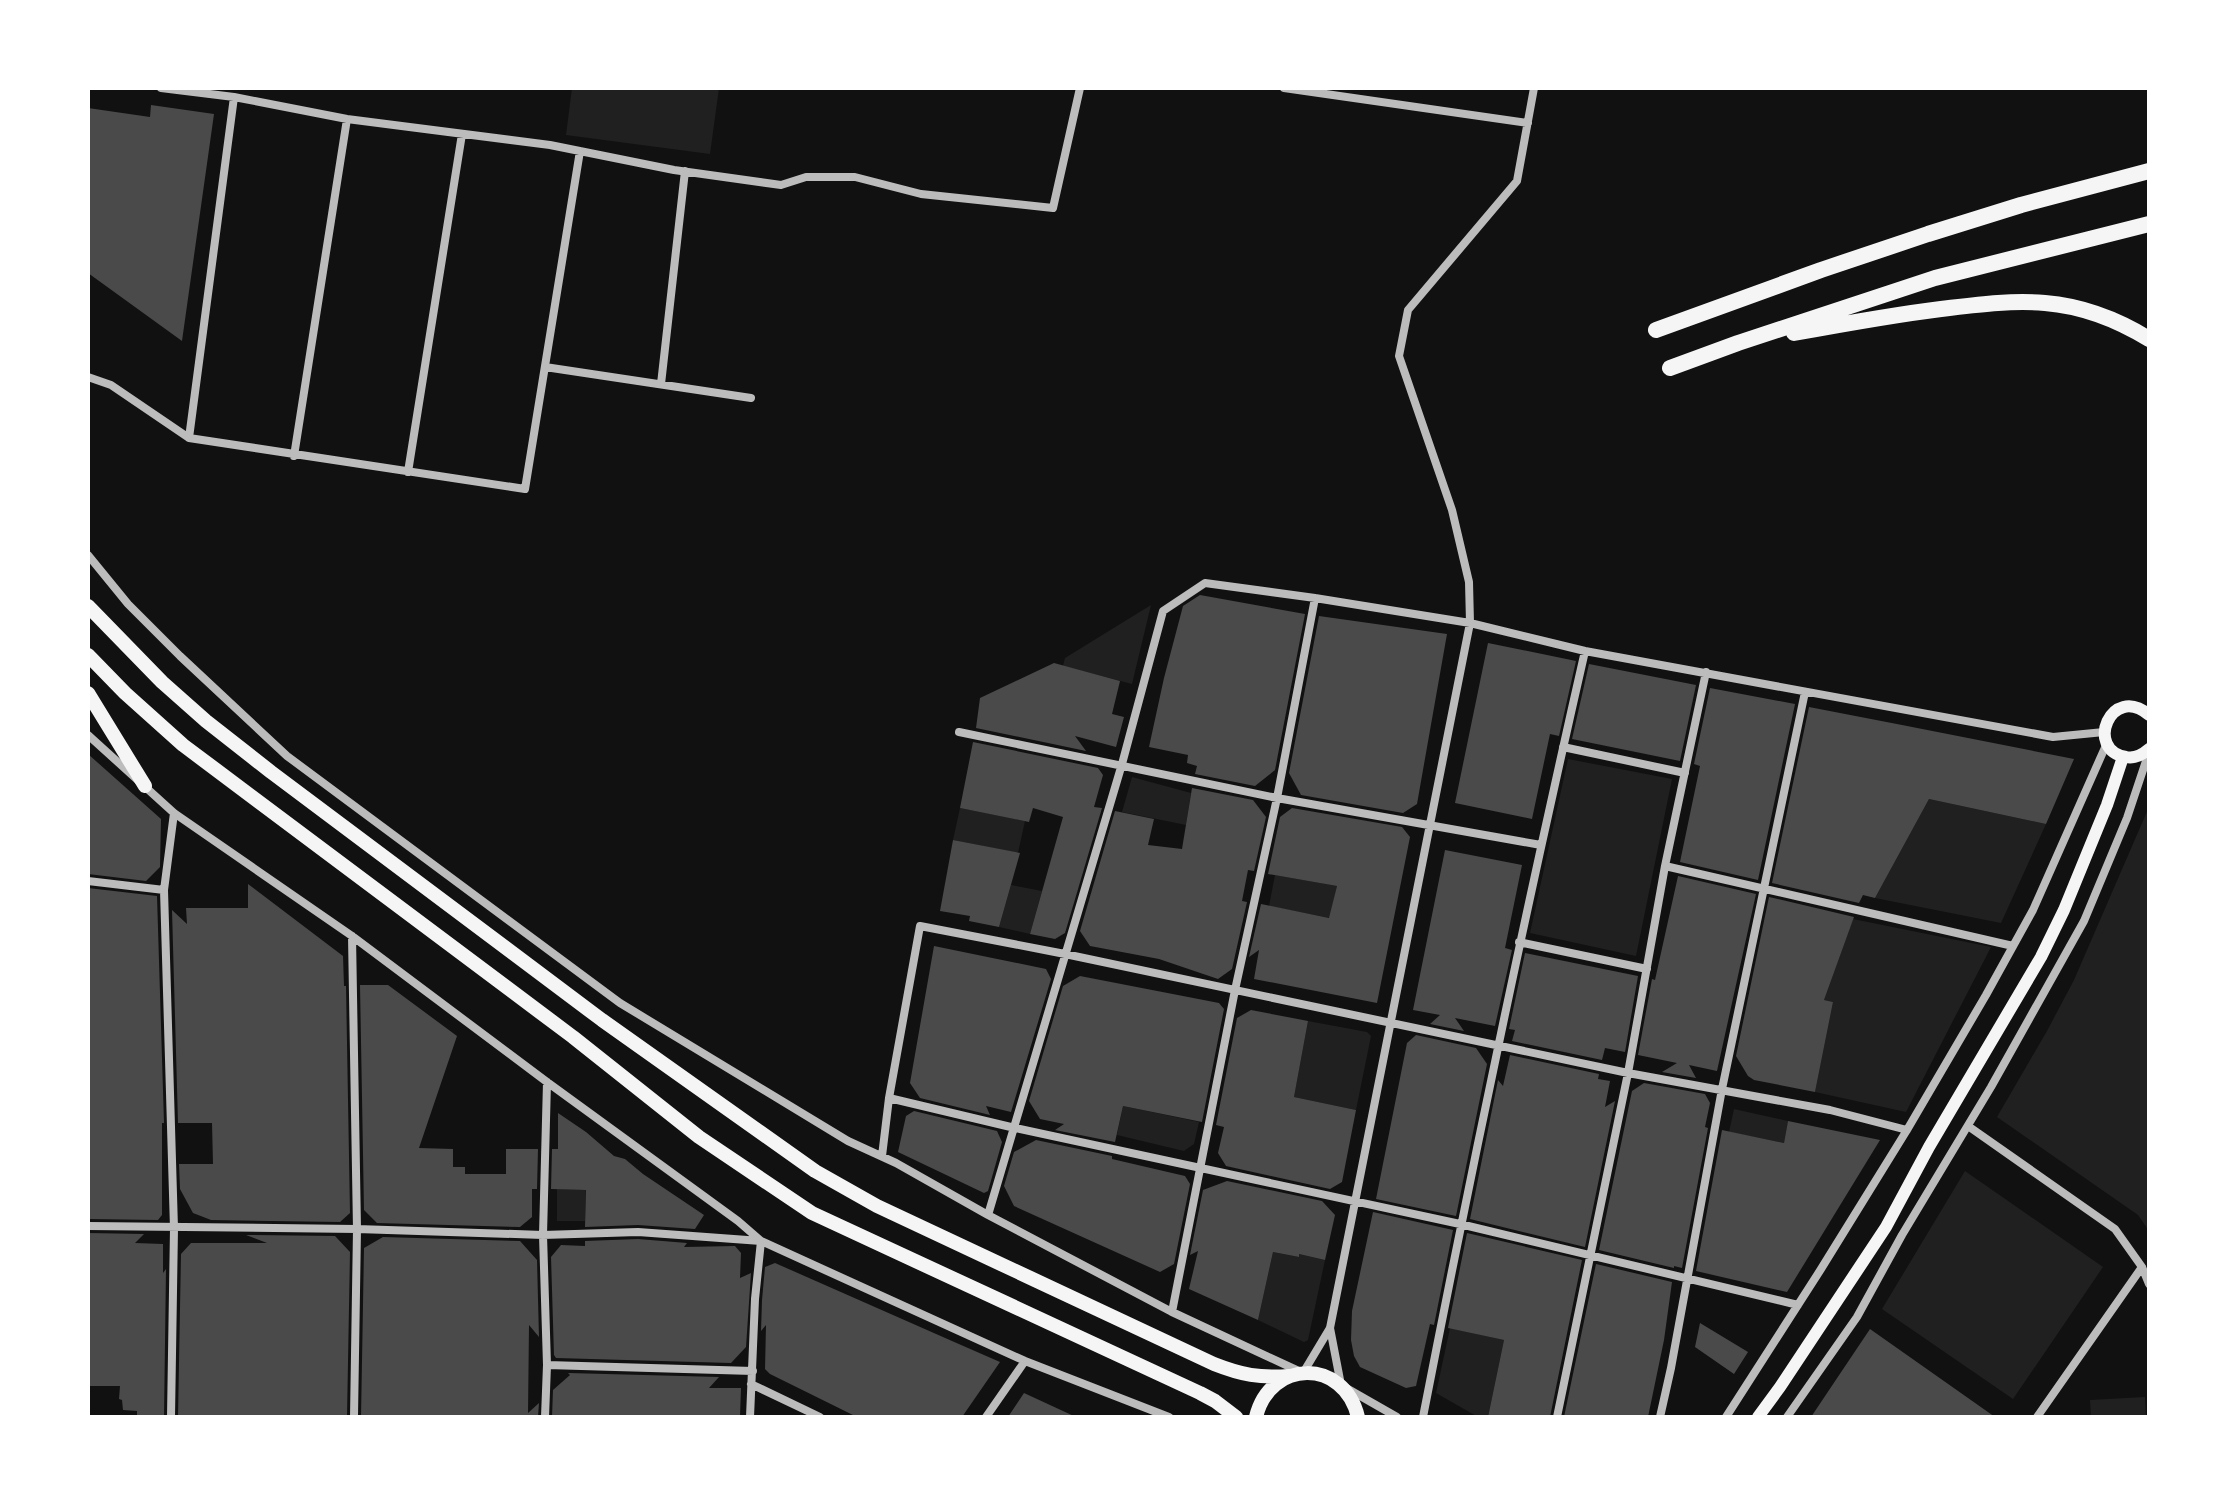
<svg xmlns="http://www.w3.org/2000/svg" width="2237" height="1505" viewBox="0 0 2237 1505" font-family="'IBM Plex Sans',sans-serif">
<rect width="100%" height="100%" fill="#111"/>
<path fill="#202020" d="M572,88h147l-9,66 -144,-19z
M1151,605l-19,79 -69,-18 2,-8z
M1568,759l104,20 -36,177 -106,-23z
M1132,777l59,16 -5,32 -64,-13z
M1929,799l117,25 -45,99 -126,-25z
M2149,807v424l-11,-16 -141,-98 50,-86 27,-51z
M960,808l65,13 -7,32 -65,-13z
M1275,875l62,11 -7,32 -61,-12z
M1011,885l31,6 -12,43 -31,-7z
M1853,919l138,28 -85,165 -91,-20 18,-90 -9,-2z
M1308,1021l59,11 4,4 -15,74 -62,-13z
M1123,1106l76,16 -5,22 -10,7 -67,-16z
M1734,1109l54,12 -4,22 -55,-11z
M587,1133l-2,88h-28v-32l25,1z
M1965,1171l138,96 -90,132 -131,-90z
M1273,1252l25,5 1,-3 26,6 -17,80 -4,2 -46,-22z
M1450,1328l54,12 -16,77h-10l-42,-24z
M2145,1397l1,20h-55l-1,-17z"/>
<path fill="#4a4a4a" d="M151,105l63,9 -32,227 -94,-68v-165l62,9z
M1200,595l105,19 -30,156 -20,16 -60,-12 2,-8 -10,-3 1,-8 -39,-8 15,-69 19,-72z
M1319,616l128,18 -30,170 -14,9 -102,-18 -12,-22z
M1488,643l88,18 -17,75 -9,-2 -18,85 -77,-16z
M1054,663l66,18 -8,33 12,3 -8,30 -41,-11 11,15 -110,-23 4,-30z
M1589,664l107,21 -16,76 -108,-22z
M1710,688l85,16 -37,176 -78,-18 20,-96 -6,-2z
M1809,707l93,18 172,34 -28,65 -117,-25 -54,99 -12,-3 -4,8 -87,-20z
M973,742l125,26 5,7 -9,32 8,1 -37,125 -10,6 -25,-5 33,-117 -30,-9 -4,14 -69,-14z
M88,754l73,65 -1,48 -14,14 -58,-7z
M1192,788l61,12 13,17 -12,54 -6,-1 -6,31 5,1 -15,67 -14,10 -59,-20 -69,-13 -10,-15 35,-120 39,8 -6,26 34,4z
M1292,808l110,19 8,10 -33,166 -123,-24 5,-29 -10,7 12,-53 68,14 8,-32 -69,-12 12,-57z
M953,840l67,13 -21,74 -30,-6 1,-5 -30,-5z
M1445,850l77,15 -17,83 7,2 -17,76 -40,-8 9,13 -34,-7 10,-9 -27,-5z
M1678,876l78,18 -39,177 -28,-6 7,13 -34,-6 15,-9 -39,-8 14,-76 3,1z
M248,884l95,72 1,30h2l4,227 -10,9 -129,-2 -18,-7 -13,-24 -1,-25h34l-1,-41h-34l-6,-213 15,14 -1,-16h62z
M88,888l69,8 7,227h-2v92l-4,5 -70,-1z
M1769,897l85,20 -30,83 9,2 -18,90 -61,-12 -6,-4 -12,-20z
M934,946l112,23 5,10 -40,133 -25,-6 4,9 -70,-17 -10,-15z
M1525,953l113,23 -13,76 -20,-4 -3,12 -90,-19 3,-11 -6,-1z
M1080,976l139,27 5,6 -22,113 -79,-16 -8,36 -60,-12 9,-6 -24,-5 -11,-18 34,-115z
M360,985h28l69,51 -38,112 34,1v18h12v7h41v-25h32l-1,40h-5v28l-12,10 -143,-4 -13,-13z
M1251,1010l57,11 -14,76 62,13 -14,72 -12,7 -104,-23 -8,-13 6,-26 -8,-2 21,-107z
M1416,1035l60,13 11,16 -31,152 -80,-17 31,-156z
M1510,1055l89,19 -1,5 12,2 -5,26 10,-6 -30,146 -115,-28 28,-139 5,6z
M1644,1083l61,11 5,9 -5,24 3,1 -26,140 -8,-2v2l-75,-18 33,-159z
M914,1111l83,20 5,11 -14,49 -4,2 -86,-41 8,-36z
M558,1113l28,19 28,24 11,3 18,15 61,41 -9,14 -57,-4 -53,2 1,-37 -35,-1 1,-40h6z
M1788,1121l92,19 -93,152 -91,-21 26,-141 62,13z
M1036,1140l76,16v3l73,17 5,8 -16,80 -14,8 -146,-66 -10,-20 10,-34z
M1227,1181l95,20 13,14 -10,45 -26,-6v3l-26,-5 -15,68 -69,-31 9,-38 -8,4 13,-65z
M1373,1212l80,18 -19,95 -4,-1 -14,62 -10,2 -46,-21 -6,-11 -3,-16 1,-29z
M88,1233l56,1 -9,9 28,1v29l3,-4 -2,148h-27v-6l-14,-1 -1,-10 -3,-1 1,-13h-32z
M1467,1233l115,27 -32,157h-62l16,-77 -56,-12z
M246,1235l89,1 15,16 -3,165h-169l3,-163 10,-11h76z
M383,1237l137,4 17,19 2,77 -10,-12 -1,88 11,-10 -1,14h-177l3,-169z
M638,1239l49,4 -3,4 51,-1 6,7 -1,25 11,-5 -5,74 -15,16 -175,-5 -2,-3 -3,-98 10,-12 24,1v-5z
M775,1263l177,78 48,21 -38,55h-105l-87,-43 -5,-5 1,-44 -5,6 1,-31 3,-33z
M1596,1264l76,18 -8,58 -16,77h-84z
M1700,1323l48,29 -14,22 -39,-27z
M1870,1329l125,88h-184z
M568,1373l151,4 -10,11h32l-1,29h-188l1,-27 17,-15z
M1024,1393l52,24h-68z"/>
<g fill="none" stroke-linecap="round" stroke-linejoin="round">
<path stroke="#bcbcbc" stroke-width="8" d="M161,88l73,9 113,22 203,26 124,25 107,15 25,-8h49l66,17 132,14 27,-120
M1284,88l244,35
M545,367l206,31
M88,377l23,8 78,53 336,51 55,-338
M661,384l24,-213
M189,438l45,-341
M294,456l53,-337
M408,472l54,-338
M88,555l40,49 52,52 107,100 333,247 228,138 48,22 92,52 184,97 131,61 27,-45 140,-705 -1,-41 -17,-72 -53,-154 9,-46 109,-129 17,-93
M959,732l318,66 264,47
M88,735l86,78 178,123 195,146 191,139 23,20 264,120 144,56
M1563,747l122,26
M1665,866l348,80
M88,881l76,9
M352,936l5,293 -3,188
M1519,942l128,27
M889,1098l126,30 445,96 338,81
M1968,1126l147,103 27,38 7,17
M882,1156l7,-58 31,-172 145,28 563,119 202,37 77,20
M988,1215l134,-451 41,-153 42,-28 110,15 155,25 115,28 468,86 51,-5
M88,1226l269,3 186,6 95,-3 123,9 -6,58 -5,118
M1172,1312l63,-322 42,-192 38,-200
M1330,1328l11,57 56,32
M547,1365l206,6
M751,1384l69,33
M171,1417l3,-189 -10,-338 10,-77
M545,1417l2,-52 -4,-130 4,-153
M986,1417l39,-56
M1423,1417c50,-256 104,-512 162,-766
M1557,1417l71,-344 37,-207 41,-194
M1660,1417l11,-49 51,-279 83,-397
M1726,1417l95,-148 86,-139 79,-135 47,-85 74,-167
M1787,1417l70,-100 45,-82 89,-148 93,-166 43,-103 22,-66
M2037,1417l105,-150"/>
<path stroke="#f5f5f5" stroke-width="12" d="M2149,715c-38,-32 -65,35 -23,42 9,2 16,-2 23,-8
M1758,1417l22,-30 106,-160 43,-80 112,-190 23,-47 43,-105 16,-48"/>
<path stroke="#f5f5f5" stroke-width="14" d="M88,606l74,76 44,39 65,51 331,248 213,151 62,35 337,158c28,11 45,14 75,12
M88,655l37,38 58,52 390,292 126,100 113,76 388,180 15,8 21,16
M88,693l57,93
M1256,1417c14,-58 88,-59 102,0"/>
<path stroke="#f5f5f5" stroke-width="16" d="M1656,330l165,-60 107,-36 93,-29 128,-34
M1794,333c49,-9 98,-18 147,-24 34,-4 69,-9 104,-6 37,3 73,17 104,36
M1670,368l68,-25 197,-65 214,-54"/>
</g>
<rect width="2237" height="1505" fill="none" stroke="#ffffff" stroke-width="180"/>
</svg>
